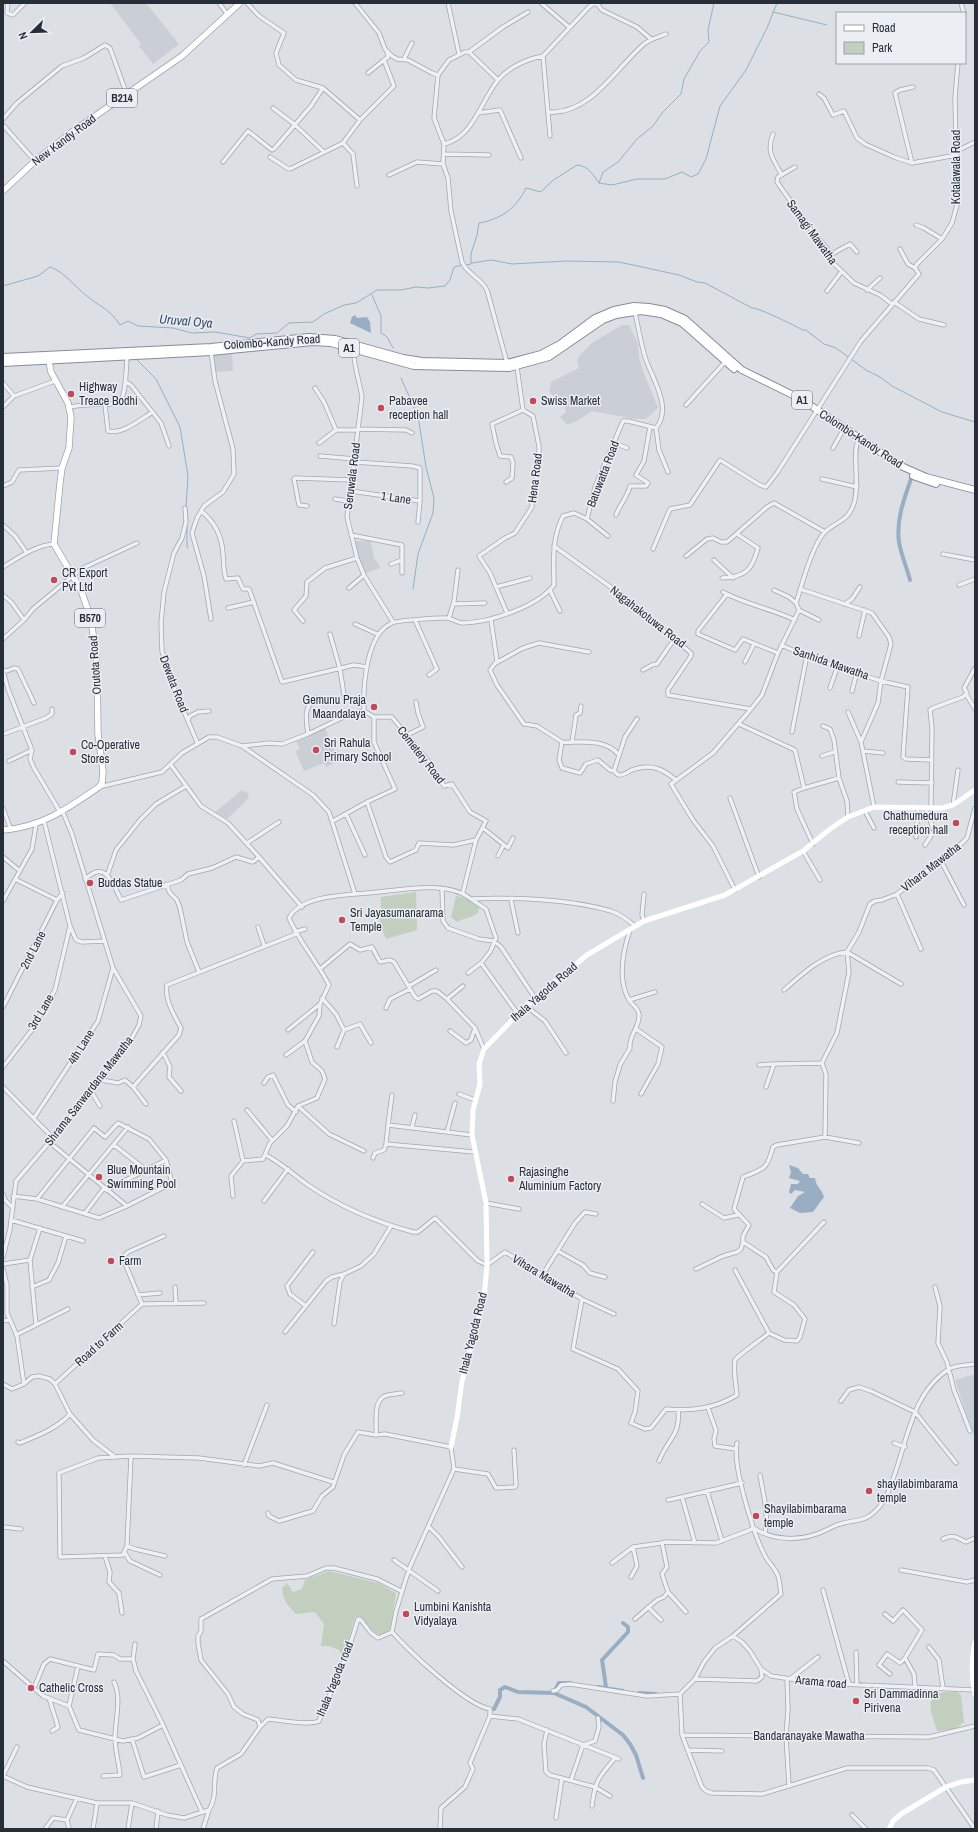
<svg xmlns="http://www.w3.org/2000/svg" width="978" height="1832" viewBox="0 0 978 1832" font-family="'Archivo Narrow',sans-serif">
<rect width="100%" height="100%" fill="#dce0e5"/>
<path fill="#cacfd6" d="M110,3h36l33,41 -26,20 -14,-18 2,-2z
M622,325h7l9,19 1,13 4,14 15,37 -12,11h-11l-43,-8 -15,10 -10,4 -7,-8 6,-5 -2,-7 -15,-13 2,-10 28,-14 -2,-7 2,-5 13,-13z
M232,352l1,19 -18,1 -1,-19z
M356,541h15l3,18 4,4 2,5 -16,6 -10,-32z
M325,728l14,33 -13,6 -2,-4 -20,8 -9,-20 5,-2 -4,-8z
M242,790l7,4 -1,5 -21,20 -12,-7z
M975,1374v65l-20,-59z"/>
<path fill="#c2cebe" d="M416,892l1,38 -31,9 -6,-14 1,-28z
M456,896l24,5 -2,12c-7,5 -14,5 -21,9l-6,-5z
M329,1571l49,12 18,10 -6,37 -10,5c-10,-3 -12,-14 -21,-19l-4,1 -10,36 -2,2 -3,-2 -1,-3 -10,-4h-8l3,-22 -9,-12 -19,2c-9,-9 -13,-14 -14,-26l5,-5 6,9 9,-3 3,-9z
M945,1692h12l4,3 3,27 -9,7 -18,2c-4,-16 -16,-35 8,-39z"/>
<path fill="#99adc3" d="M355,315l2,3 10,-1 3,5 1,11 -21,-10 2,-6z
M789,1165l9,3 5,6h5l2,4h5c1,9 7,11 9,19l-11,15 -13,1 -10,-5 8,-12 7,-4 -10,-2 -4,4 -2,-2 2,-8h7l2,-3 -11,-3 2,-6z"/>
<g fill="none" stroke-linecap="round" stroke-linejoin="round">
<path stroke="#99adc3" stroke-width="1" d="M773,12l54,13
M599,183l4,-11 15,-10 19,-23 15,-12 11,-15 18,-18 3,-15 16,-28 9,-9 -1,-12 6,-27
M472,263l19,-3 21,4 54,-3 53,1 60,13 18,7 8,1 47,25c8,0 41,17 51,22h3l18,14 12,4 30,22 14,7 12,9 50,26 33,10
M466,265l5,-1v-10l6,-19 2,-12c22,-4 37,-14 47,-35l15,4 11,-11 25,-16c12,1 16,10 22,18l13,2 25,-6h28l17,-7 9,5 7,-3 8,-15 14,-53 26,-36 21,-42 10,-25
M3,286l35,-10 12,-9c15,5 25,20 37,29 13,11 23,13 33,29l8,-4 10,5 35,2 19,5 23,-1 35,6 6,-4 21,-1 12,-10 24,-1 11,-8 20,-9 12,-2 21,-13h24l15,-3 12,1 17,-2 5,-6 4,-13 8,-2
M372,295l9,21v17l6,4 6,11
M136,359l20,20 24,48 8,49 -2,31
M401,378l17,38 8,51 8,31 -1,15 -15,41 -5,35
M187,510l1,10
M187,524v22l1,2"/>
<path stroke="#99adc3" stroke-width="4" d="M910,580c-3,-12 -9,-25 -11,-38 -3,-22 5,-43 12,-63
M598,1687l25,4
M606,1687l-4,-27 26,-28v-5l-5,-4
M554,1692l5,-9h12
M639,1693l17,1
M494,1709l6,-12v-7l5,-3 13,5 36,1 32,14 37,28 7,9 6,11 7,23"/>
<defs>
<path id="street" d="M8,3l-1,10 6,2 12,-12
M219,3l9,12
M247,3l12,13 25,17 -8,20 3,12 17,15 27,8 37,32
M355,3l24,30 6,16 7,7 5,3 11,1 24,13 6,2
M448,3l11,51
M541,3l28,24
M961,3l3,10
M597,4l5,6 35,17 14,12
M469,52l34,-25 25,-15
M404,59l8,-16
M368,73l16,-13
M498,80l-29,-28h-4l-16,8 -11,15 -4,43 10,26 -1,20 5,14 3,33 11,51c5,12 19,16 25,28l20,73
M819,94l5,4 9,17 11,-4 13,27 8,6 29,13 18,6 45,-8
M273,108l21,16 30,28
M549,112c41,3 67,-44 95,-68 6,-5 14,-7 22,-10
M478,113l22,-3 21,48
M3,119l14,-16 45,-37 22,-8 21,-13 5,3 17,47
M3,125l32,36
M773,134c-7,18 0,25 9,41
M550,136l-7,-80 46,-49 4,-3 7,-1
M343,143l10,11 4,32
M444,144c29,-6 37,-43 54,-64 11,-13 29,-21 45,-24
M957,151l18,-9
M444,154l45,1
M270,157l17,11 3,1 53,-26 17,-23 34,-34 -10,-26 4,-3 -1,-5
M223,162l25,-31 24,19 2,-1 37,-43 12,-18
M912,163l-17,-70 5,-3 13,-3
M795,167l-17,10 -1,5 34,48 19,22 1,9 23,22 26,12 12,9
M389,175l28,-13 26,2
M916,225l8,3 18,11
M900,249l8,15 7,4
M830,255l20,-11 7,8
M867,290l13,-12
M827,291l15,-20
M894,302l25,17 25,6
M354,349c-2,10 6,35 8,48l-15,120 10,41 7,17 29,47
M126,382l5,3 30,38 8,23
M3,383l11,13
M315,388l9,14 12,28h21
M105,405l3,26c14,4 33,-12 45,-19
M686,405l39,-43
M3,407l11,-11 41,-15
M70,407c52,-10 54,16 57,-51
M656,428l3,22 9,22
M357,429l49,1 6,3
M319,443l17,-13
M614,443l13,5
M833,448l9,-16
M320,456l35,3
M355,462l57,4 8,2v33
M822,479l35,8
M506,482l6,-4 1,-15 -2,-6 -11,-1 -4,-13 -4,-19 31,-14
M3,486l9,-4 7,-12 43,-2
M351,491l69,10 -2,21
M335,499l13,2
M307,506l-8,-1 -5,-26 1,-1 57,2
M185,508l1,14 -4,16 -8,15 -10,39 -3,31 1,28 9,30 26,61
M201,511c14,11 21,25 22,43 1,9 0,16 3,25l12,-1 5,11h6l33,93 72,-17 13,2
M616,515c4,-11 12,-19 14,-29h16l2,-3 -12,-8 8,-14 6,-34
M587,519l21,17
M3,525l12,11 12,17
M351,535l51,10v28
M554,546l69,50 68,57v3l-23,34v5l83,14
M653,549l17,-40 20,-4 30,-45 40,25 6,2 11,-14 84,-132 58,-67 -4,-6 2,-4 25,-25 10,-16 5,-18 -2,-108 3,-34
M943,554l32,6
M686,556l21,-17 6,-1 8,4h6l40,-35 7,-4 51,29
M714,560l19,18
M391,564l11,-4
M3,567c15,-9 33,-22 51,-23
M722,578c24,-1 30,-8 36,-30l-21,-14
M959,585l16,-6
M496,587l34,-9
M349,588l15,-13
M550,590l10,21
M774,590l15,7 7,6
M723,592c22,12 49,17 72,28
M727,594l-29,37v3l37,16 8,-11 35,14
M3,595l9,8 12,17
M453,604l32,-1
M845,604l7,-5 8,-12
M228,608l26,-6
M799,610l20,10
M507,613l-17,-40 -11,-17 26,-18 10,-5 17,-26v-9l7,-32v-20l-6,-30 -10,-6 -6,-43
M449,618l5,-17 4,-31
M211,619l-7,-43 -12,-43 5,-15 7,-12 19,-14 11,-18 -1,-25 -18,-68 -4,-29
M415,620l22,49 -8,6
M491,620l6,41 -7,9 7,15 27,39 13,2 25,16
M303,621l-9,-11 12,-14 1,-14 18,-14 32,-10
M355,624l22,10
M330,634l10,35 4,26
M859,636l6,-26
M3,639l21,-19 9,-11 48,-40 56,-26
M781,645l28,12 72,24 10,-37 -2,-7 -17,-24 -72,-24
M745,662l9,-18
M496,663l27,-15 16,-5 50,9
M3,670l4,1 7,-3 4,1 16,34
M643,670l9,-5 5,-1 18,-26
M3,671l5,18 24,61 -2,9 4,9 26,44
M830,688l8,-23
M852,691l5,-19
M966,694l9,15
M364,711c-1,-25 2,-77 28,-88 7,-3 45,-5 54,-5 6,0 11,5 17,5 28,-1 74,-16 91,-38 0,-25 -3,-45 9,-69l11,-3 13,6 8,-32 28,-66h5l28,7c17,-20 -4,-50 -11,-71 -4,-14 -7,-30 -10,-45
M364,711l10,6h18l37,45 15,24 8,-2 18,28 16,9 -10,19 -13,52
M848,712l13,30
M637,719l-12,18 -11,34 4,4c7,1 11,-5 17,-6 17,-5 28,0 41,11
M188,720l2,-4 8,-4 11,-1
M739,724l56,26 9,38 -10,4 3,17 16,35
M823,726l7,3 4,11 5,38
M792,732l14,-72 3,-3
M4,734l42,-16 6,-4v-5
M308,734c-2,-15 -5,-26 8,-36
M407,735l16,-8 -5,-14 -2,-11
M572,742l4,-27 4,-2 1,-7
M242,746l27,-3 13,1 26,-10 42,-20 14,-3
M863,751l20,2
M822,756l12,-4
M9,761l23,-11
M171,765l30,41 27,17 31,34
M614,771l-4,-1 -12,-10 -12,4 -6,9 -18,-5 -3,-8 3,-18c19,1 42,-4 56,12
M898,782l34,1
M99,787l63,-15 20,-19 27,-16h8l25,9 71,49 16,17 26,82
M804,788l35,-10 8,23 1,16
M730,798l29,79
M367,802l19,55 4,5 26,-12 3,-7 34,2 23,-5
M953,805l5,-35
M874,807l-13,-65 17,-39 3,-22 27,6 -5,70 3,2 26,1
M3,808l8,22
M931,809l1,-81 -2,-18 3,-2 30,-11 4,-4 -3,-5 11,-20
M865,811l9,17
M346,814l19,41
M44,821l26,105 6,14 6,2 23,-1
M333,821l34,-19 28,-13 -21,-47v-25
M483,828l25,20 5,-10
M916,837l2,-29
M247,843l32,-21
M925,845l9,-14 -8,-22
M803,851l17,29
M498,856l5,-10
M3,857l17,14
M940,859l24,46
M107,876l9,-26 24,-30 16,-16 30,-18
M15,879l42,21
M85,879c3,-2 7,-6 11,-7 13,-4 21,20 25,28l60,-20 7,-6 24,-6 24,-11 17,5 6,-5 43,50
M166,884l4,9 7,7 3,8 7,34 12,30
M442,889l1,32 5,7 31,11 15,2 7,6 34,51
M735,890l-22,-44 -20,-26 -22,-36 42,-31 38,-44 11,-14 16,-42 21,-43 -3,-7c6,-18 16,-58 29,-71 10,-10 22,-10 28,-26 8,-19 -2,-57 6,-66
M897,894l24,55
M511,900l7,33
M3,901l29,-52 4,-24
M644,921l-2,-6 2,-21
M258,927l6,18
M295,932l10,-3
M481,963l37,51
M320,969l30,-25 10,6 12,-3 8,15 10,-2 4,2 21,35 3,2 14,-8h5l10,8 16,-13
M468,973l13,-10 9,-11 6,-14 -10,-29 -15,-10
M409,986l27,-16
M784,990c17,-15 39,-36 63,-38l54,32
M322,998l14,16 8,16 -7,17
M447,999l28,29 9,21
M629,1000l26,-8
M526,1006l19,15 21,32
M3,1007l54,-107 6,-7
M386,1008l4,-9 20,-10
M636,1029l26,18 -4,17 -17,30
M288,1030l32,-26
M344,1030l16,-6 11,19
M450,1031l16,12 5,-3 4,-12
M163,1052l7,15 -1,10 12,14
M286,1055l19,-14
M759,1065l15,-1
M3,1067l28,-36 24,-41 15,-64
M101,1080l17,3 7,-3 8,7 13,17
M264,1083l4,-6 5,-2 15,30 8,7
M3,1087l50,51
M133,1087l46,-52 2,-7c-6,-11 -17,-29 -14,-43l129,-51
M766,1087l8,-23 48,-1
M91,1091l9,15
M459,1094l16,6
M613,1101l2,-19 5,-17 10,-17c-2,-12 10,-21 9,-33 0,-7 -7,-10 -10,-15 -12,-21 -6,-49 1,-70
M298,1106l31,28 35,17
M247,1110l25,30
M34,1118l64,-97 15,-53
M234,1121l9,40
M388,1125l4,-30
M412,1127l3,-12
M447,1132l8,-29
M472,1135l-84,-10 -2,19 88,8
M825,1137l1,-63 -4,-11 15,-30 12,-61 -2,-20 12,-20 11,-28 5,-3 7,-1 15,-6 64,-50 6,-6 8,-30
M49,1142l78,64
M114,1145l32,25
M266,1155c15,8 28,20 42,30 32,22 68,37 105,47h5l17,-14 43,43 9,4 18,-13 77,47 32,15
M373,1158l2,-5 9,-3 2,-6
M106,1190l60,-30
M3,1194l2,6 8,8
M13,1196l24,3 62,19 28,-12 45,-23 -6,-23 -17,-21 -31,-16 -13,14 -11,-9 -57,71
M233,1196l-2,-20 12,-15 20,-2 7,-16 17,-17 11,-20 19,-8 8,-19 -3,-8 -10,-9 -7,-21 14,-25 1,-12 9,-19c-12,-24 -30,-43 -40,-67 13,-25 66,-23 89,-26 27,-2 70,-12 93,7 42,-2 99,0 140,12 9,3 17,9 24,15
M264,1201l24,-32
M486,1203l33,6
M702,1204l22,14 14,-3
M62,1207l66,-80
M85,1213l19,-25
M11,1220l72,21
M558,1251l25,14 7,8 15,4
M3,1257l7,-28 6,-48 37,-43 76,-95 10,-18 2,-9 -28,-48 -41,-134 -10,-24
M3,1264l27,-4
M3,1269l4,16v28l10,23 7,48
M696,1269l27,-13 14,-4 4,-3 2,-7
M735,1270l34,63
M777,1272l47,-50
M543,1274l32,-51 10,-11 11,2
M32,1287l17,-7 9,-17 8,-27
M175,1287l1,17
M935,1287l5,19 -2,37 9,19 7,28 16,41
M138,1295l22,-2
M582,1299l-9,50 45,20 20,22 -3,21 -4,11 14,6 6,-1 15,-19c26,2 48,0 71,-14 -1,-10 -4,-25 -2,-35 2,-4 28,-22 34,-27l15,7 13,1 3,-4 5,-18 -11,-14 -20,-13 3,-20 -4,-2 -7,-13 -23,-15v-6l6,-11 -15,-16 9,-32c22,-8 24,-8 30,-30l4,-2 48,-8 34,6
M142,1304l-18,-43v-5l4,-4 36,-16
M142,1304l62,-1
M306,1306l-16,-12 -3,-8 26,-34
M3,1321l7,-1
M334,1324l6,-42 4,-8 17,-8 13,-12 17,-28
M36,1325l-6,-65 10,-32
M285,1332l41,-51 6,-4 12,-3
M16,1335l52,-26
M3,1384l9,5 12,-5 8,-7 7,-1 11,3 5,5 15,30 23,26 22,17 16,-1 -4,90 -4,9 -63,2 -1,-84 39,-15 17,-1
M55,1384l87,-80
M841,1401l8,-11 10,-3 12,4 44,21 41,51
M708,1408l8,22 -2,9 1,7 21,3
M376,1435c1,-11 -3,-31 7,-38 4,-3 13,-3 19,-4
M18,1442l2,1c17,-7 38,-15 50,-29
M894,1443l11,4
M659,1461c8,-21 22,-26 19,-51
M244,1465l23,-60
M454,1469l34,5 8,14 19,-1 1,-2 -2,-35
M760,1475c3,18 9,39 5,58
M707,1491l15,50
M668,1500l14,-3
M268,1513l1,3 10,5 34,-10 9,-15 11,-9 2,-6
M3,1527l18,2
M429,1527l10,10 23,30
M754,1528c20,14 51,13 72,2 5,-2 9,-5 14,-6 18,-5 26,-1 40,-18 7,-8 11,-20 14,-30 14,-38 19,-86 57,-108 7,-3 17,-3 24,-4
M943,1539c9,-5 14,-2 23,3l9,-4
M695,1543l-13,-46 60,-14
M127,1546l8,3 30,7
M125,1553l5,8 30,14
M105,1556l5,16 -1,10 10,11 3,20
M394,1560l44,31
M612,1563l21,-16 29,-4
M901,1570l66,12 8,-2
M631,1577l6,-11 -4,-19
M823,1590l26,94
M668,1592l18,20
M648,1607l13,13
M885,1614l8,7 10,-11 19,20 -17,28 -5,5 -13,-9 -8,11 11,9
M635,1619l22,-19 7,-3 4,-5 -6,-18 5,-7 -5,-24 2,-1 52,1 34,-13 3,-2
M392,1632c18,20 74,73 98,77v7l-20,47 3,6 -8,18 -24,21 -1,21
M733,1636l9,6 8,9 11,18 10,7 47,7 156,7
M135,1644l-2,15 3,12 27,54 39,87
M929,1647l10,13 4,28
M856,1652l1,33
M905,1658l9,16 1,12
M3,1661l40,35 26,10 10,24 44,11 15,-3 25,-13
M695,1679l62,2 5,-4 -1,-8
M787,1679l1,30 -2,27 3,50
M790,1679l28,-22
M34,1688l10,-24 6,-5 44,11 4,-16 16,1 6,4h13
M553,1691l4,-1 4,-5 9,-1 77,12 33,-2 15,-15 9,-17 11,-14 18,-12 48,-42c-1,-5 -1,-12 -3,-18 -2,-7 -10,-14 -13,-20 -11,-21 -33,-90 -28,-113
M680,1694l2,41 247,2 46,-11
M49,1698l9,29 -6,4
M69,1706l9,-40
M490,1716l28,3 101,40
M260,1727l-2,-7 -15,-6 -9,-7 -6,-13 -27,-34 -3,-17v-7l3,-5v-12l71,-40 35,-3 19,-8h8l43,11 24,12
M547,1730l-3,14 2,28 4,3 45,12 15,9
M682,1735l20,52 4,4 6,2 50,1 85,-26h81l6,2 41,59
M132,1739l12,38 37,-12
M687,1750l35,1
M3,1776l24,11 70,16h35l35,12 17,3 25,-8c9,-14 3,-28 8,-42l24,-14 19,-27 8,-8c12,1 41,7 51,2l29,-70 10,-32 3,1 10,13 7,5 14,-6 4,-21 13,-42 45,-100 -3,-22 -66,-13 -9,1 -18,-3 -14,23 -9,26 -2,1 -60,-19 -14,3 -60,-8 -68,-2
M3,1776l14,-29
M103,1776l17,-1c-1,-12 -5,-25 -5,-37 0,-18 7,-40 -1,-56
M571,1780l12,-35 12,-4 4,-14 -1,-9
M592,1806c3,-26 7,-29 23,-48
M852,1815l14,14
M556,1818l6,-40
M45,1829l8,-11 14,2
M69,1829l-2,-9 10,-22
M93,1829l4,-26
M128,1829l4,-26
M156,1829l2,-18
M203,1829l6,-19"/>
<path id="primary" d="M3,191l32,-30 37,-29 110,-76 58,-53
M3,830c39,-3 64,-21 96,-43l3,-4 1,-12 -5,-37 -1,-70 -6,-45 -10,-29 -27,-46 6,-61 2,-15 7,-20 2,-31 -3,-14 -17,-31 -3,-16"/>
<path id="highway" d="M3,357l208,-10 98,-10 26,2 68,19 19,3 85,2 34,-9 19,-10 35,-26 19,-8 20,-4 15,1 16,3 20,9 57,51 59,29 100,67 25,11 49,13
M3,363l208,-11 102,-10 18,1 83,23 95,2 40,-11 54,-37 13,-5 25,-4 20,3 21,9 52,46
M913,476l23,8"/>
</defs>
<use href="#street" stroke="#a2a7ae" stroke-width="5"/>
<use href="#primary" stroke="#9da4b0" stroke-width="7"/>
<use href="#highway" stroke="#858d9a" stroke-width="8"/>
<use href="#street" stroke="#eef0f4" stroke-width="3.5"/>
<path stroke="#fff" stroke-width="5" d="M451,1447l6,-29 5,-37 22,-83 3,-33 -1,-62 -14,-68 1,-25 7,-26 -1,-20 5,-15 42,-43 61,-51 57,-34 81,-26 78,-44 27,-22 18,-12 26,-10 68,1 11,-3 22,-15
M975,1642c-4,18 -4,34 0,52
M889,1829l4,-8 8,-7 45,-27 15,-5 14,-2"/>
<use href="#primary" stroke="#fff" stroke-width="5.5"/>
<use href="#highway" stroke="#fff" stroke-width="6"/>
</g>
<g fill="#c24959" stroke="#ebeef3" stroke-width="1.5">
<circle cx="71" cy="394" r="4"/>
<circle cx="533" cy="401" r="4"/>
<circle cx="381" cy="408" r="4"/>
<circle cx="54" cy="580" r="4"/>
<circle cx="374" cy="707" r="4"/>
<circle cx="316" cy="750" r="4"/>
<circle cx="73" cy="752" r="4"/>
<circle cx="956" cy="823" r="4"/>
<circle cx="90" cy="883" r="4"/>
<circle cx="342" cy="920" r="4"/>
<circle cx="99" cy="1177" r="4"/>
<circle cx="511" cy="1179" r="4"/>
<circle cx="111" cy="1261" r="4"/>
<circle cx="869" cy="1491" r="4"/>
<circle cx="756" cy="1516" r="4"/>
<circle cx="406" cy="1614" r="4"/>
<circle cx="31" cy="1688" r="4"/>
<circle cx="856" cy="1701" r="4"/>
</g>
<g text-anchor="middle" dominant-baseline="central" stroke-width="3" stroke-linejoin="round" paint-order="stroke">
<g fill="#ebeef3" stroke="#626872" stroke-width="1">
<rect x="107" y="89" width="30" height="18" rx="3"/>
<rect x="339" y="339" width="20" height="18" rx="3"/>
<rect x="792" y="391" width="20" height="18" rx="3"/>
<rect x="75" y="609" width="30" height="18" rx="3"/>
</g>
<g font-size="11" font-weight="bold" fill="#272e3a">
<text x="122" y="98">B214</text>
<text x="349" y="348">A1</text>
<text x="802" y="400">A1</text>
<text x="90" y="618">B570</text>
</g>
<g font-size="12" fill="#272e3a" stroke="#ebeef3">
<text transform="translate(64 140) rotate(-37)">New Kandy Road</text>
<text transform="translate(956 167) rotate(-90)">Kotalawala Road</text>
<text transform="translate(812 232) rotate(54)">Samagi Mawatha</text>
<text transform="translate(272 342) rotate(-4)">Colombo-Kandy Road</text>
<text transform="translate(861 439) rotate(33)">Colombo-Kandy Road</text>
<text transform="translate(603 474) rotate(-69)">Batuwatta Road</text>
<text transform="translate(352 476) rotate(-83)">Seruwala Road</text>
<text transform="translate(535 478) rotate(-83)">Hena Road</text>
<text transform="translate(396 498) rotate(8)">1 Lane</text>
<text transform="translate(648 617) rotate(38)">Nagahakotuwa Road</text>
<text transform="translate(831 663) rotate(19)">Sanhida Mawatha</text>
<text transform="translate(95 665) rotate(-94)">Orutota Road</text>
<text transform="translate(174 684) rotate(69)">Dewata Road</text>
<text transform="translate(421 755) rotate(52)">Cemetery Road</text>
<text transform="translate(931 867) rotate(-38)">Vihara Mawatha</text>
<text transform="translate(33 950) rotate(-63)">2nd Lane</text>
<text transform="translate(544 992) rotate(-41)">Ihala Yagoda Road</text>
<text transform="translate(41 1012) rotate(-59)">3rd Lane</text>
<text transform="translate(81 1047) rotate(-58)">4th Lane</text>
<text transform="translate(89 1091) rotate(-52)">Shrama Sanwardana Mawatha</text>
<text transform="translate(544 1276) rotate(31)">Vihara Mawatha</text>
<text transform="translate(473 1333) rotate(-76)">Ihala Yagoda Road</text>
<text transform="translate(99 1344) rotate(-42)">Road to Farm</text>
<text transform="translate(335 1679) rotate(-68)">Ihala Yagoda road</text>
<text transform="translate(821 1682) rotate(5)">Arama road</text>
<text x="809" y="1736">Bandaranayake Mawatha</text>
</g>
<g font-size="12" fill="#272e3a" stroke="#ebeef3" text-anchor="start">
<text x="79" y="387">Highway<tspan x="79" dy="14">Treace Bodhi</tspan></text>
<text x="389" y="401">Pabavee<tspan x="389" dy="14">reception hall</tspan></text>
<text x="541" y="401">Swiss Market</text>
<text x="62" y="573">CR Export<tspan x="62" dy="14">Pvt Ltd</tspan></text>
<text x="366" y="700" text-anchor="end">Gemunu Praja<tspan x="366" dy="14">Maandalaya</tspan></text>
<text x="324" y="743">Sri Rahula<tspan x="324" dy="14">Primary School</tspan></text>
<text x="81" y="745">Co-Operative<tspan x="81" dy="14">Stores</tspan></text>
<text x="948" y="816" text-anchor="end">Chathumedura<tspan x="948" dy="14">reception hall</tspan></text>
<text x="98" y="883">Buddas Statue</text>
<text x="350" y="913">Sri Jayasumanarama<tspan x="350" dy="14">Temple</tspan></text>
<text x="107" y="1170">Blue Mountain<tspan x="107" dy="14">Swimming Pool</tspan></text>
<text x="519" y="1172">Rajasinghe<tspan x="519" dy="14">Aluminium Factory</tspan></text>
<text x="119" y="1261">Farm</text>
<text x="877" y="1484">shayilabimbarama<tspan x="877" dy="14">temple</tspan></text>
<text x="764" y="1509">Shayilabimbarama<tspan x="764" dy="14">temple</tspan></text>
<text x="414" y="1607">Lumbini Kanishta<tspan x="414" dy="14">Vidyalaya</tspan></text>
<text x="39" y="1688">Cathelic Cross</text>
<text x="864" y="1694">Sri Dammadinna<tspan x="864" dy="14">Pirivena</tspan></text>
</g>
<g font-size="13" font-style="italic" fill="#354c6a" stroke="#ebeef3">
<text transform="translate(186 321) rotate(5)">Uruval Oya</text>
</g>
</g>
<rect width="978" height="1832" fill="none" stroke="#272e3a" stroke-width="8"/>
<rect x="836" y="12" width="130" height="52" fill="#ebeef3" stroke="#9da1a9"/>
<rect x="844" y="25" width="20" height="6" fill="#ffffff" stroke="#9da1a9"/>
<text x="872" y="32" font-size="12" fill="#272e3a">Road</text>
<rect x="844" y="42" width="20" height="12" fill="#c2cebe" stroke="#9da1a9"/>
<text x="872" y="52" font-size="12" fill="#272e3a">Park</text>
<g transform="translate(32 32) rotate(247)" stroke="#ebeef3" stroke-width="3" paint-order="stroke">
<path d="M0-3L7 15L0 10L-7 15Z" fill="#272e3a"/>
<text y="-6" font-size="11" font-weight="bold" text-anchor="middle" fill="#272e3a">N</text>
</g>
</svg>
